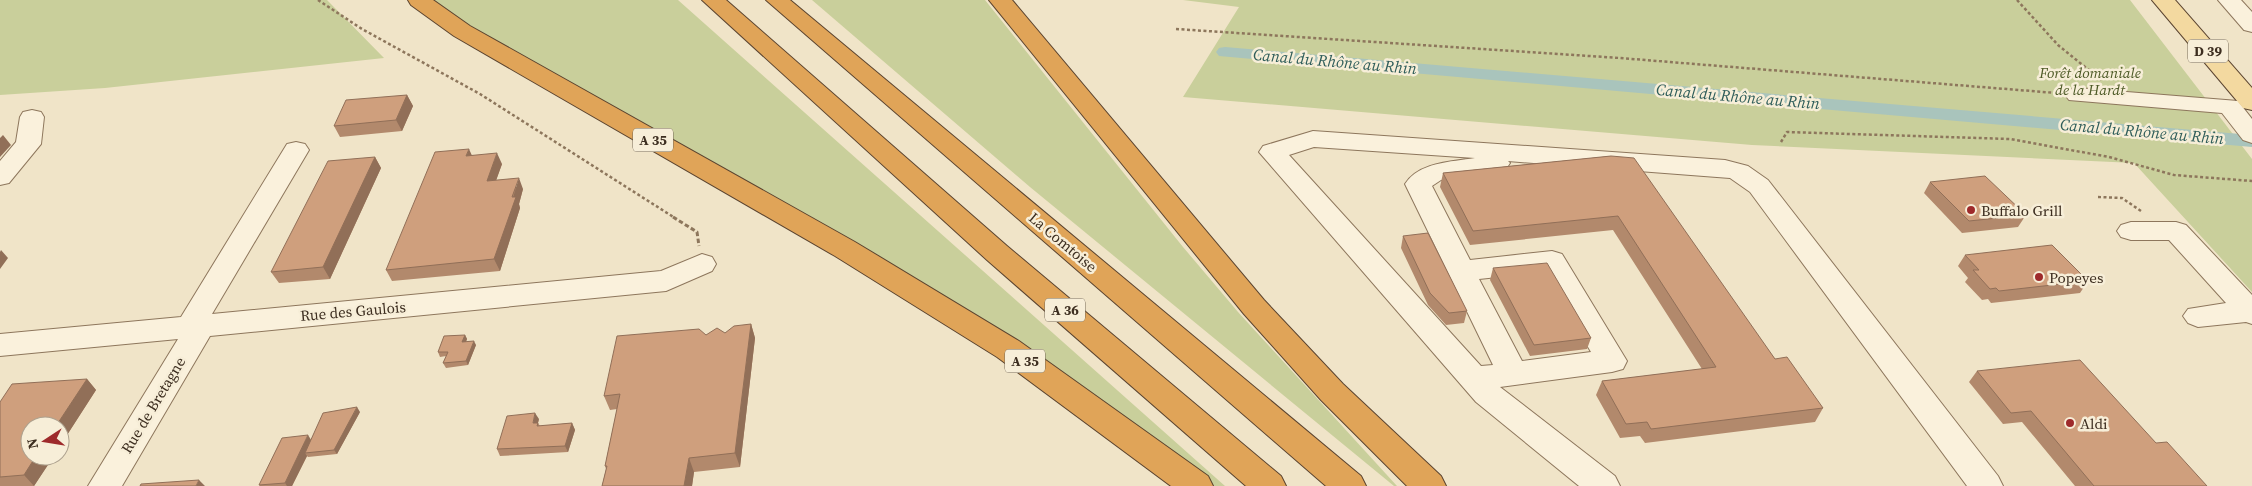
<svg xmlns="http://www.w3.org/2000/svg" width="2252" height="486" viewBox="0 0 2252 486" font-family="'Source Serif 4',serif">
<rect width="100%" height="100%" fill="#f0e4c8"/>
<path fill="#c9cf9b" d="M0,0h327l57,58 -279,30 -105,7z
M431,0h247l547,486h-14l-741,-459z
M812,0h173l198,247 55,65 159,174h-3l-364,-299z
M1183,0h947l122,159v133l-118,-129 -382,-18 -569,-48 56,-90z"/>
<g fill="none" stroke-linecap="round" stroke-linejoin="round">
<path fill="#a9c4bc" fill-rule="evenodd" d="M1225,47l1027,88v12l-1033,-91 -3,-4 3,-4z"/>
<defs>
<path id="minor" d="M2218,0h23l11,12v20l-8,-2z
M2077,88l161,13 14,18v24l-9,-3 -21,-27 -153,-13 -4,-5 4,-5z
M32,110l9,2 3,5 -3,27 -32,39 -9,2v-24l16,-19 4,-25 3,-5z
M1313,131l412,29 23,6 20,14 230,296 5,10h-36l-217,-294 -20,-14 -222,-17 2,2 -4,6 -65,11 -9,6 38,74 82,-9 10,3 65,107 -4,8 -11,3 -112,15 115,89 5,10h-41l-103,-84 -217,-250 4,-6zM1314,147l161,11c-24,4 -56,4 -70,26l88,181 -12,1 -192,-211zM1544,272l47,80 -69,9 -43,-82z
M296,142l9,2 4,6 -97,164 449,-43 41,-17 10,3 4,7 -4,7 -46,20 -456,45 -88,150h-34l90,-147 -178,17v-22l181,-17 106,-173z
M2131,222h45l10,3 66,70v29l-6,-2 -48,5 -10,-4 -5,-7 5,-7 38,-6 -57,-63h-38l-10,-3 -4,-6 4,-6z"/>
<path id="major" d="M2152,0h23l77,88v22l-9,-2z"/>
<path id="highway" d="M408,0h25l37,26 385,216 164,99 189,135 5,10h-42l-174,-129 -162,-101 -381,-220 -43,-31z
M702,0h24l281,246 274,230 5,10h-40l-259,-226z
M766,0h24l571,476 5,10h-40z
M989,0h23l252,300 79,84 98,92 5,10h-39l-86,-86 -77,-86z"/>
</defs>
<use href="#minor" stroke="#8d765c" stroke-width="2"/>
<use href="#major" stroke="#5b4430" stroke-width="2"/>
<use href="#highway" stroke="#5b4430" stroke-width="2"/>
<path stroke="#8d765c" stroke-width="2.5" stroke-dasharray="3 2.5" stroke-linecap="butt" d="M318,0l44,29 118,65 195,124
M2017,0l41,45 43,35
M1176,29l444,29 436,35
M1781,142l6,-10 223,7 99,18 65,18 78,6
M2098,197l24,1 19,13"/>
<path stroke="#8d765c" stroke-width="3" stroke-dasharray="4.5 2.5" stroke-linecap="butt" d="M673,217l24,15 2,14"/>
<use href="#minor" fill="#faf1dc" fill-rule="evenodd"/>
<use href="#major" fill="#f3d9a0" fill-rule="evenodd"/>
<use href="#highway" fill="#e0a458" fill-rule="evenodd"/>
</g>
<path fill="#b2896c" d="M407,95l6,11 -11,25 -62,6 -6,-11z
M472,155l30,9 -6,16 27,9 -4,15 1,4 -20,63 -108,10 -6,-11z
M1611,156l164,203 48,49 -8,14 -170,21 -5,-7 -20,2 -24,-43 6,-14 100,-12 -89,-139 -143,15 -30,-58 3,-14z
M375,157l6,11 -51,111 -51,4 -8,-11z
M1930,182l96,33 -8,12 -56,6 -38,-40z
M1403,236l64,75 -3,12 -18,2 -18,-20 -27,-57z
M1965,255l123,26 -8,12 -89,10 -3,-4 -6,1 -17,-18 3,-4 -10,-12z
M1493,268l98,70 -4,11 -57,7 -40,-76z
M751,324l4,14 -15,129 -46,5 -2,14h-90l4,-17 -1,-3 12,-57 -7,1 -6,-14 102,-61 19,-2z
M465,335l2,4 -1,3 10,3 -8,20 -22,3 -3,-5 3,-7 -6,1 -2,-5z
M1977,371l179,72 51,43h-132l-53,-64 -19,2 -34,-42z
M87,379l9,11 -62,96h-34v-84z
M360,412l-23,42 -29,3 -1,-1 -15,30h-32l-1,-1 52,-45z
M539,419l-1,4 2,3 32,-3 3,7 -7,22 -68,4 -3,-7z"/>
<path fill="#916f58" d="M407,95l6,11 -11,25 -6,-11z
M3,135l8,10 -11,12v-19z
M469,149l5,11 -8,-4z
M497,153l5,11 -10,28 -5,-11z
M375,157l6,11 -51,111 -7,-12z
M519,178l4,11 -4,15 1,4 -20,63 -6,-12z
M1,250l7,8 -8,11v-17z
M751,324l4,14 -15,129 -5,-14z
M465,335l2,4 -3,7 -2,-4z
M474,341l2,4 -8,20 -2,-4z
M87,379l9,11 -36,56v-20h-4z
M357,407l3,5 -23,42 -3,-4z
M535,413l4,6 -3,11 -3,-7z
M572,423l3,7 -7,22 -3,-6z
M308,435l5,8 -8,10 2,3 -15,30h-5l-2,-3z
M36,456h18l-20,30 -10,-11z
M689,458l5,14 -2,14h-8z
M199,480l6,6h-9z"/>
<path fill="#cf9f7d" stroke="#916f58" d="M407,95l-11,25 -62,6 12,-26z
M469,149l-3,7 31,-3 -10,28 32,-3 -7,19h4l-22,62 -108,11 49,-118z
M1611,156l23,2 141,201 12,-2 36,51 -172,21 -4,-7 -21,2 -24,-43 114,-14 -98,-151 -145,15 -30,-58z
M375,157l-52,110 -52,5 57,-111z
M1985,176l41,39 -57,6 -39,-39z
M1428,233l39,78 -18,2 -19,-20 -27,-57z
M2052,245l36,36 -89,10 -3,-3 -6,1 -17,-19h6l-14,-15z
M1547,263l44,75 -57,7 -41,-77z
M751,324l-16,129 -46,5 -5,28h-82l5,-20h-2l15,-72 -16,2 13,-60 82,-7 7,6 11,-7 8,5 9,-7z
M465,335l-3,7 12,-1 -8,20 -23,2 5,-11h-10l6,-16z
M2080,360l76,83 11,-1 40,44h-113l-63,-75 -20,2 -34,-42z
M87,379l-31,47h-26v30h6l-12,19 -24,2v-75l12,-18z
M357,407l-23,43 -29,3 18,-40z
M535,413l-2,10h5l-1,3 35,-3 -7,23 -68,3 10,-33z
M308,435l-23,48 -26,2 23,-47z
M199,480l-3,6h-56l1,-2z"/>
<g fill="#9e2a2b" stroke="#f7eed8" stroke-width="2">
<circle cx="1971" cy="210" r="5"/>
<circle cx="2039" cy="277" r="5"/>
<circle cx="2070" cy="423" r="5"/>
</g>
<g text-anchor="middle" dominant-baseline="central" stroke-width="5" stroke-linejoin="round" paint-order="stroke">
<g fill="#f7eed8" stroke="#756857" stroke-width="1">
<rect x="2188" y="39.5" width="40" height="23" rx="4"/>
<rect x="633" y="128.5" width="40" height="23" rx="4"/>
<rect x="1045" y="298.5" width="40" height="23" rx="4"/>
<rect x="1005" y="349.5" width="40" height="23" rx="4"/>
</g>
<g font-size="14" font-weight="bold" fill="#3d2e20">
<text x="2208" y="51">D 39</text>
<text x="653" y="140">A 35</text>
<text x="1065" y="310">A 36</text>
<text x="1025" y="361">A 35</text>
</g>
<g font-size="15" font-style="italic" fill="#4d5a26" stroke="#f7eed8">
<text x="2090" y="72">Forêt domaniale<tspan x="2090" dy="17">de la Hardt</tspan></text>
</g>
<g font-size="15" fill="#3d2e20" stroke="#f7eed8" text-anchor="start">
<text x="1981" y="210">Buffalo Grill</text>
<text x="2049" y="277">Popeyes</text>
<text x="2080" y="423">Aldi</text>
</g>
<g font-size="15" fill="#3d2e20" stroke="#f7eed8">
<text transform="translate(1063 242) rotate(40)">La Comtoise</text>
<text transform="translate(353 311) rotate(-5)">Rue des Gaulois</text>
<text transform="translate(153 405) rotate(-59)">Rue de Bretagne</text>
</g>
<g font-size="16" font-style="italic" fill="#2f5d5a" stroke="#f7eed8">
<text transform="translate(1335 61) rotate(5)">Canal du Rhône au Rhin</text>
<text transform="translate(1738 96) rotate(5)">Canal du Rhône au Rhin</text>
<text transform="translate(2142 131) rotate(5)">Canal du Rhône au Rhin</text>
</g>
</g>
<g transform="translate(45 441) rotate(258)"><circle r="24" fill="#f7eed8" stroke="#ada18e"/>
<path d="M0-4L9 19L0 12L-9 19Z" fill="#9e2a2b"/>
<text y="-8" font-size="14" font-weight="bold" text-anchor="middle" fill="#3d2e20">N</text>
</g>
</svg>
